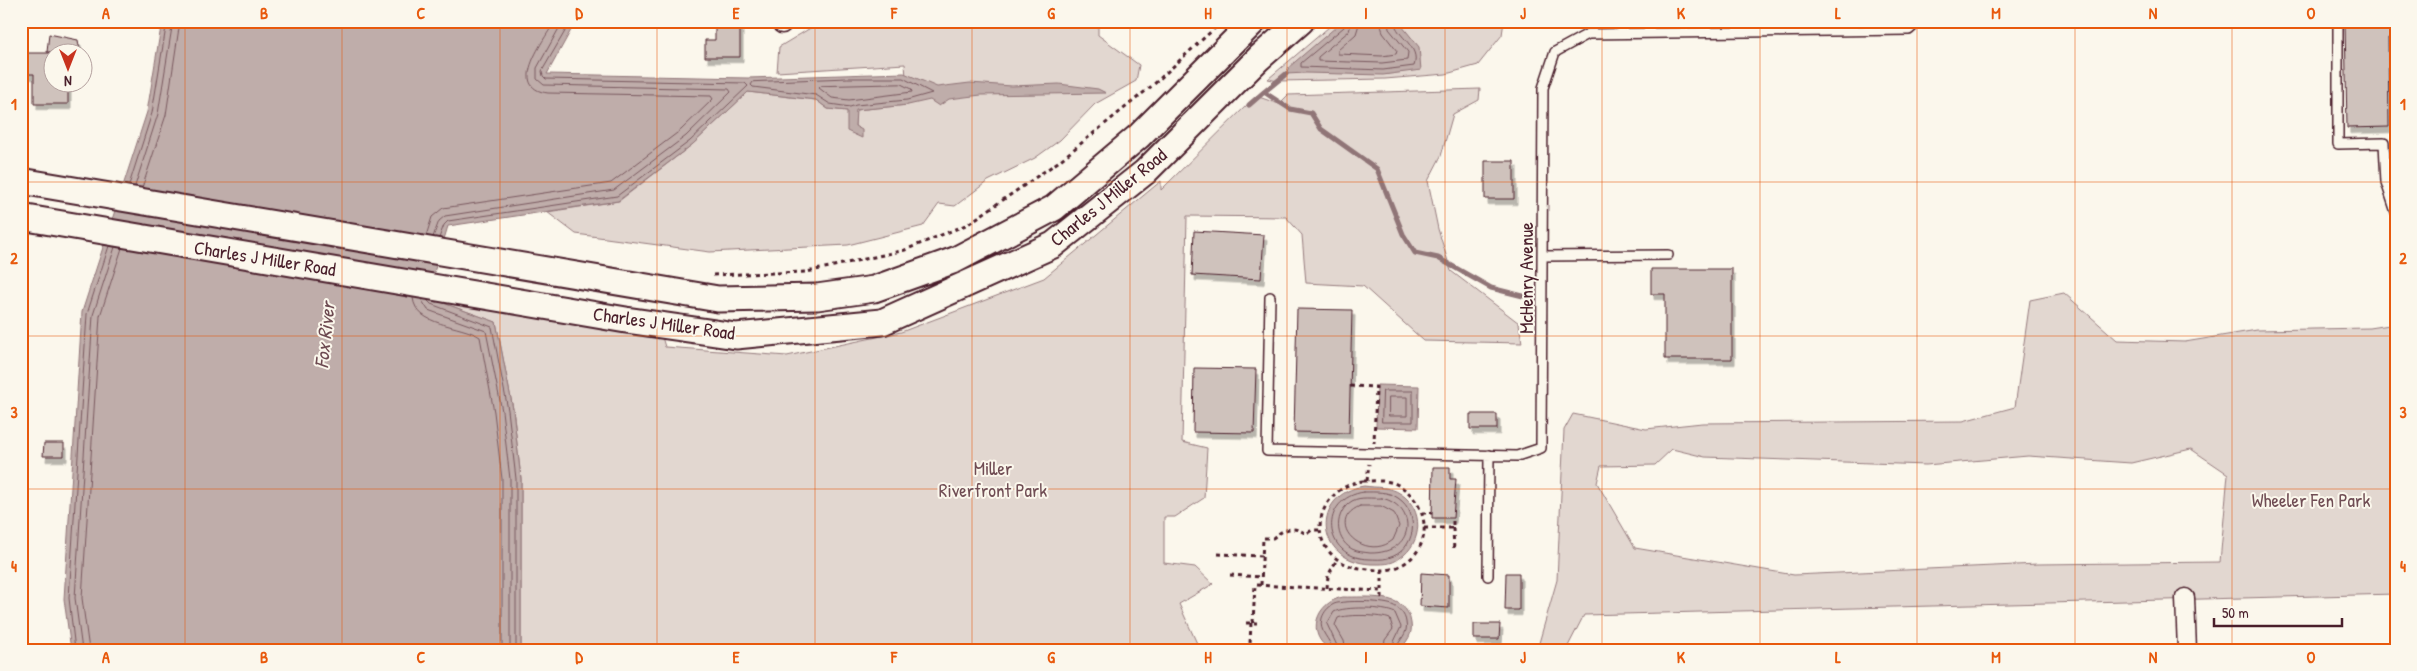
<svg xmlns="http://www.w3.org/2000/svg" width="2417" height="671" viewBox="0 0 2417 671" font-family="'Patrick Hand',sans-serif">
<defs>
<filter id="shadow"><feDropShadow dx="3" dy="5.5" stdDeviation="0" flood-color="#0004"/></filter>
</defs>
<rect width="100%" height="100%" fill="#fbf7ec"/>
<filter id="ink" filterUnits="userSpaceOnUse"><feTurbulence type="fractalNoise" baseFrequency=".02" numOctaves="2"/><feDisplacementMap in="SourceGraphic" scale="10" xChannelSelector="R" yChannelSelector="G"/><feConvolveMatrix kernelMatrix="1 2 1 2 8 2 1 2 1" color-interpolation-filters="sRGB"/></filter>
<g filter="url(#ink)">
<path fill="#e2d7d0" stroke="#967b7e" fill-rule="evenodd" d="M822,21h276v14l41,30 -3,16 -41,23 -35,36 -25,18 -47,23 -33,25 -16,-2 -16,22 -75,19 -138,7 -134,-18 -29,-22 72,-11 74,-57 55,-52 68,8 12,9 19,2 8,15v-16l53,-5 -3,-41 -128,8 2,-25z
M1336,21h168l-2,14 -24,30 -32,9 -61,5 -107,2 -10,-2z
M1480,89l-1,11 -26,14 -12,42 -13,25 10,48 13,42 68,52 3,20 -98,-2 -61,-55 -57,-3 -4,-48 -16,-18 -99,-1 -5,226 25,6 -3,50 -29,19h-11v46l31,4 18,17 -34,20 21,46h-679v-172l-8,-69 -17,-87 -64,-23 72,-6 19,23h34l105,21 3,10 122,9 114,-24 143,-54 117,-97v9l95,-94 23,8 9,-9z
M2064,293l53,47 68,2 72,-12 113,-2 26,-4v270l-812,21 -18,35h-29l20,-70 7,-150 9,-16 73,15 56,-6 261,-2 52,-14 15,-107zM1672,449l33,8 221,8 102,-9 103,7 60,-14 37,25 -8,88 -182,2 -244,11 -159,-27 -38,-65 4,-17 54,-1z"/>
<path fill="#bfadaa" stroke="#907477" d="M162,21h414l-29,53 201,4 156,-5 33,14 33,-4 42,3 47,-2 39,5 8,4 -125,2 -32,4 -10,7 -9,-6 -22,5 -52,5 -1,16 7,4v8l-15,-7v-20l-19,-2 -12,-9 -68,-8 -55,52 -75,57 -170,25 -16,53v20l64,23 17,87 8,70v171h-450l-7,-51 18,-287 65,-200z
M1343,21h55l21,26 2,23 -38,5 -77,-2 -20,1 3,-7z
M1377,385l42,1 -1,42 -42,-1z
M1364,486c13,2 26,0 37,8 23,15 22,49 -1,64 -9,7 -18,6 -29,6 -57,-3 -60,-70 -7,-78z
M1343,597c23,1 64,-6 68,26 2,11 -4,19 -12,27h-68c-26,-15 -15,-48 12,-53z"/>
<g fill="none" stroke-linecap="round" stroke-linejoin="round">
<path stroke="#79585e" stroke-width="1" d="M1346,21l-2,6 -43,36v4l82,3 31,-4c7,-20 -17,-28 -20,-45
M1352,21l-3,10 -31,26v4l64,2 25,-3 1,-8 -19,-23 -1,-8
M1360,21l-4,13 -18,16v4l44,2 14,-2 1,-3 -14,-18 -3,-12
M848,78h55l29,15 -25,7 -51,5 -6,2 -20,-3 -14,-9 -63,-8 -2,-2 2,-3z
M901,84l10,5 1,3 -63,8 -17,-2 -13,-10 2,-2z
M129,185l23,-72 15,-92
M135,186l23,-72 15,-93
M142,188l24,-73 14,-94
M426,236l6,-19 11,-9 168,-25 70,-53 32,-31 -2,-3 -163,-3c-42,-5 -3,-54 7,-72
M433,237l6,-16 6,-5 169,-26 72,-54 45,-44 -2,-3 -185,-4 -7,-6v-11l26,-47
M439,238l5,-13 4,-4 169,-25 73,-55 58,-55 -3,-3 -199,-4 -3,-3 -1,-5 29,-50
M413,298c3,29 48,26 67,39l14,75 8,67v171
M421,299l7,11 58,21 16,80 8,68v171
M427,300l4,4 61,23 16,83 8,69v171
M1383,391h30v31h-31z
M1389,397h18v19h-18z
M1364,492c12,0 24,-1 34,6 23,15 18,53 -10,60 -6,2 -13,1 -19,1 -47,-1 -51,-61 -5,-67z
M1382,498c37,9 33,56 -12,55 -7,-1 -12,-1 -18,-4 -18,-10 -18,-37 0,-48 9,-5 20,-2 30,-3z
M1360,506h21l13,7 5,13 -6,14c-28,23 -71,-18 -33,-34z
M75,650l-6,-52 18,-284 22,-68
M82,650l-7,-52 18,-283 22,-68
M89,650l-7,-52 18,-282 22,-68
M1332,650c-1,-12 -14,-17 -10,-32 2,-6 6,-11 12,-14 10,-4 48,-3 58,1 7,3 13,9 14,17 3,13 -8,17 -10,28
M1339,650l-12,-26 7,-12c11,-6 50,-5 61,1l6,14 -11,23
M1346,650l-2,-9 -9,-16 3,-7c9,-4 43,-3 52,1l3,10 -8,11 -2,10"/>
<path stroke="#907477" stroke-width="5" d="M1264,92l22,-18
M1249,105l15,-13 26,17 21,4 10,16 56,40 26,65 12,19 23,5 53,30 32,8"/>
</g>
<path fill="#cfc2bc" stroke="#4a1f2b" filter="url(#shadow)" d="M715,21h25v36h-35v-17h10z
M2345,21h51v16l-8,1 1,89 -42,1z
M49,34l29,6 2,12h-33z
M21,53h31v31h16v20h-34v-30h-13z
M1485,161h29v38h-29z
M1194,231l70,4 -3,44 -69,-4z
M1651,269h81v90h-67v-65h-14z
M1297,309l55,1 -3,123 -55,-1z
M1194,368l62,1 -2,64 -61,-1z
M1470,414h27v15h-27z
M44,443h20v13h-21z
M1433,467h17v12h6l-3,39h-21z
M1421,573l28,2v33l-29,-2z
M1506,573h13v37h-14z
M1474,624h26l-1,15h-25z"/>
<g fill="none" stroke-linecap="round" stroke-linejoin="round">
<defs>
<path id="lane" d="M2338,21v123l46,-1 2,39 10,30
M1542,256l126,-1
M1270,297l-3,154 250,5 24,-8 2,-360 12,-36 33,-18 321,-4 10,-9
M1488,576l1,-121"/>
<path id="street" d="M782,24v-3
M2185,598l2,52"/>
<path id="secondary" d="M21,181l697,118 99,-2 57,-8 81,-29 99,-52 85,-72 115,-115
M21,217l605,103 110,16 146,-14 171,-77 92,-73 114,-114 42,-37"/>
</defs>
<use href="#lane" stroke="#4a1f2b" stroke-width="12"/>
<use href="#street" stroke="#4a1f2b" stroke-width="21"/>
<use href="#secondary" stroke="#4a1f2b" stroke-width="29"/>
<path stroke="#4a1f2b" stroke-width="3" stroke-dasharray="4 4" stroke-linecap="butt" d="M713,275l94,-3 98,-22 63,-26 90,-62 95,-77 64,-59
M1350,386l26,1 -2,56
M1363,481c10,0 22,-1 31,2 32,14 43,59 11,80 -12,8 -23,8 -37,6 -10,-1 -19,-2 -28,-8 -38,-24 -17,-75 23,-80z
M1367,481l2,-17
M1422,513h10
M1424,528h29v-10
M1453,528l1,24
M1218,554l44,2
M1230,575l32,2
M1261,585l2,-47h10c10,-9 21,-13 33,-4l6,-4h9
M1327,588l1,-12 9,-17
M1382,598v-28
M1246,623h11
M1253,623l2,-38 127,6
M1250,643l1,-20"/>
<use href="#lane" stroke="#fbf7ec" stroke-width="9"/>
<use href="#street" stroke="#fbf7ec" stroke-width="18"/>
<use href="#secondary" stroke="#fbf7ec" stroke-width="25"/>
</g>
</g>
<path fill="none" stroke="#e8590c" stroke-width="1" stroke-opacity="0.55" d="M185,21v629M342,21v629M500,21v629M657,21v629M815,21v629M972,21v629M1130,21v629M1287,21v629M1445,21v629M1602,21v629M1760,21v629M1917,21v629M2075,21v629M2232,21v629M21,182h2375M21,336h2375M21,489h2375"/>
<g text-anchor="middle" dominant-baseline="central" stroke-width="4" stroke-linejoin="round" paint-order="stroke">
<g font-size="19" fill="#4a1f2b" stroke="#fbf7ec">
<text transform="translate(1108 197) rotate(-39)">Charles J Miller Road</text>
<text transform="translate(265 258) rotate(9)">Charles J Miller Road</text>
<text transform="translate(1526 278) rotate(-90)">McHenry Avenue</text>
<text transform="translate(664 323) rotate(8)">Charles J Miller Road</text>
</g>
<g font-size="19" fill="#704d54" stroke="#fbf7ec">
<text x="993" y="468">Miller<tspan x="993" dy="22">Riverfront Park</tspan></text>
<text x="2311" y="500">Wheeler Fen Park</text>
</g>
<g font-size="20" font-style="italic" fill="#6d4a51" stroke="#fbf7ec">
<text transform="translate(324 335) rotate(-84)">Fox River</text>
</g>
</g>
<rect width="2417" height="671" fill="none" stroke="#fbf7ec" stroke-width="55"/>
<g transform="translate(68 68) rotate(180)"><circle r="24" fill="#fbf7ec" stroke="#b4a19f"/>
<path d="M0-4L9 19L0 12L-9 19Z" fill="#c8321e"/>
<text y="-8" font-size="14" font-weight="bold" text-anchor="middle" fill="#4a1f2b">N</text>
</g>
<path d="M2214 618v8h128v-8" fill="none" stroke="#4a1f2b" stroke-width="2.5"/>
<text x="2222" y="618" font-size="15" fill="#4a1f2b" stroke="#fbf7ec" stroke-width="4" paint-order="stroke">50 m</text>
<rect x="28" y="28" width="2362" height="616" fill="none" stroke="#e8590c" stroke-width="2"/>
<g font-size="16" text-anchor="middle" font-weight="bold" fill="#e8590c">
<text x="106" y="19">A</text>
<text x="264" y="19">B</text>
<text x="421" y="19">C</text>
<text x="579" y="19">D</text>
<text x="736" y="19">E</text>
<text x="894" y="19">F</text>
<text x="1051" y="19">G</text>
<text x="1208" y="19">H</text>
<text x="1366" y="19">I</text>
<text x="1523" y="19">J</text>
<text x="1681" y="19">K</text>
<text x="1838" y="19">L</text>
<text x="1996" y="19">M</text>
<text x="2153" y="19">N</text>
<text x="2311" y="19">O</text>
<text x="14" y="110">1</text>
<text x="2403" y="110">1</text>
<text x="14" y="264">2</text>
<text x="2403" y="264">2</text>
<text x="14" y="418">3</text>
<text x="2403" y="418">3</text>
<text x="14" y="572">4</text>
<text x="2403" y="572">4</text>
<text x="106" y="663">A</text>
<text x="264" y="663">B</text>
<text x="421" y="663">C</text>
<text x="579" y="663">D</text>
<text x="736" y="663">E</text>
<text x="894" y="663">F</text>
<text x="1051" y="663">G</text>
<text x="1208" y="663">H</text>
<text x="1366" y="663">I</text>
<text x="1523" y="663">J</text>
<text x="1681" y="663">K</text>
<text x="1838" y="663">L</text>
<text x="1996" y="663">M</text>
<text x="2153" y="663">N</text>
<text x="2311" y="663">O</text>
</g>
</svg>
